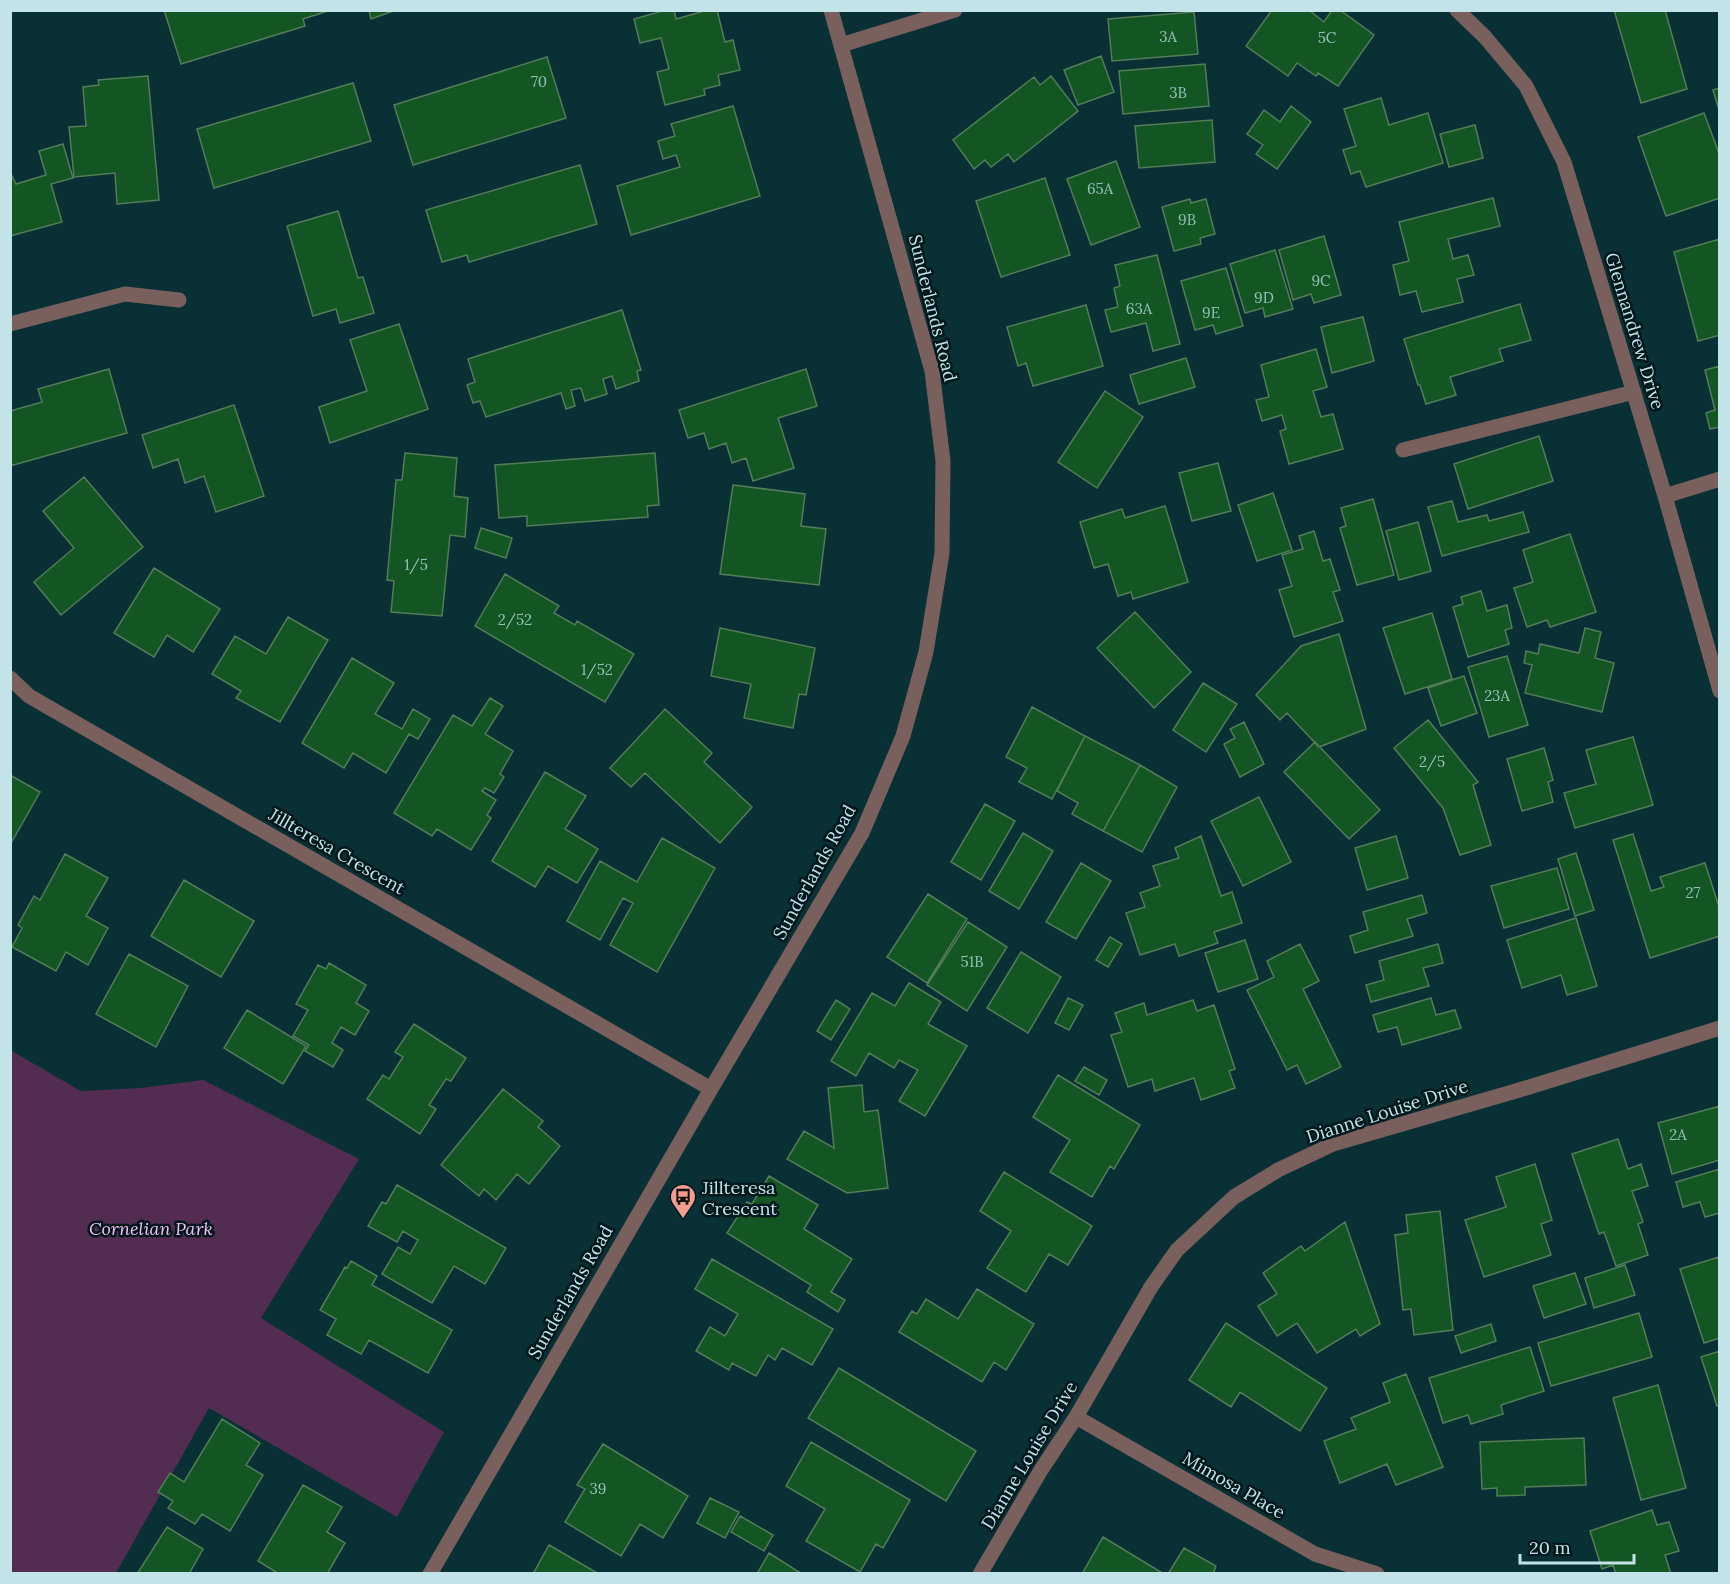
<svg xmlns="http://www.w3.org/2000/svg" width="1730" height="1584" viewBox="0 0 1730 1584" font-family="Lora,serif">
<rect width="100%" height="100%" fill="#083035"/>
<path fill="#532c52" d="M10,1050l71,41 60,-3 62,-8 156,79 -98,159 183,114 -47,85 -188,-109 -93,165h-105z"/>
<path fill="#135523" stroke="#537c58" stroke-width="1.5" d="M164,10h167l-28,9 2,7 -124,38z
M369,10h27l-25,9z
M666,10h8l2,9 32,-9h9l8,32 8,-2 7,30 -22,5 2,10 -16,4 1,6 -40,10 -8,-33 12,-3 -8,-31 -21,5 -6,-24z
M1272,10h37l15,12 8,-12h8l34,25 -36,51 -20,-13 -2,3 -19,-13 -9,13 -42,-30z
M1614,10h51l22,79 -46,14z
M1194,12l4,42 -86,7 -4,-42z
M1101,56l13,36 -36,13 -14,-35z
M547,57l19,61 -153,47 -19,-60z
M1205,64l4,42 -86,8 -4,-43z
M148,76l11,124 -42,4 -2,-31 -41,4 -5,-50 17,-1 -3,-39 16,-2 -1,-5z
M1051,76l27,35 -64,51 -6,-8 -17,13 -6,-7 -11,9 -21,-29 81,-63 6,8z
M353,83l18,58 -157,47 -17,-59z
M1720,88v25l-7,-23z
M1381,98l8,27 39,-12 15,50 -77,24 -6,-16 -9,3 -8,-24 13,-4 -12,-37z
M733,106l27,90 -129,39 -14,-49 63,-19 -4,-12 -13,4 -5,-18 17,-5 -4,-12z
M1291,106l20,16 -34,47 -21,-15 7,-9 -16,-11 17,-24 16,12z
M1704,113l16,43v42l-54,18 -28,-79z
M1212,120l3,42 -76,6 -4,-42z
M1475,125l8,33 -34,9 -9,-33z
M63,144l10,34 -22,6 11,38 -52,14v-64l6,12 30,-9 -7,-24z
M1116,161l24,66 -49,18 -24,-66z
M580,165l17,59 -128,38 -2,-7 -25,7 -16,-52z
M1045,178l25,77 -69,22 -25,-76z
M1493,198l7,28 -52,13 5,20 15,-4 6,20 -17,4 6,23 -41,10 -6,-21 -16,4 -7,-30 16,-4 -10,-39z
M1190,199l1,4 15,-4 9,35 -15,4 1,6 -27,7 -12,-44z
M338,211l20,67 5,-1 11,36 -34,10 -4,-14 -23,7 -26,-90z
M1324,236l17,59 -27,8 -3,-9 -18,6 -14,-50z
M1720,239v96l-22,6 -24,-89z
M1275,250l18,59 -28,8 -2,-9 -18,5 -15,-49z
M1157,255l23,89 -27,7 -7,-28 -35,9 -6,-22 13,-3 -4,-19 6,-2 -5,-21z
M1226,268l17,58 -27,8 -3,-9 -18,5 -14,-49z
M1520,304l11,36 -32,9 4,12 -53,16 6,18 -30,9 -6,-19h-2l-14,-46z
M1086,305l17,61 -70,20 -7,-23 -8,3 -11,-39z
M622,310l19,60 -4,1 2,10 -23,8 -4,-13 -9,3 4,15 -22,7 -4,-13 -10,2 4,16 -9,3 -5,-16 -75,24 -6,-16 -7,2 -6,-18 8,-3 -7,-23z
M1363,317l11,44 -42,12 -11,-46z
M399,324l29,85 -98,34 -11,-36 48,-16 -17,-51z
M1316,349l11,38 -14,4 8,26 12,-3 10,35 -54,15 -9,-33 6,-2 -4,-14 -20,6 -6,-21 13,-3 -8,-32z
M1186,358l9,29 -56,17 -9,-29z
M1720,366v61l-10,2 -4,-16 9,-3 -10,-40z
M109,369l18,64 -117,33v-55l32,-9 -4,-13z
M806,369l11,37 -39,12 16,50 -41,13 -7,-23 -14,5 -6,-20 -17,6 -5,-16 -16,5 -9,-28z
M1105,391l38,26 -46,71 -39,-26z
M234,405l30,91 -48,16 -12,-36 -19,7 -7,-24 -25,9 -11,-33z
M1539,436l14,45 -85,28 -14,-45z
M405,453l52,5 -3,38 14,2 -3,39 -15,-2 -8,81 -51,-4 3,-31 -7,-1 9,-100h6z
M655,453l4,52 -12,1 1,11 -121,9v-10l-28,2 -4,-53z
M1218,463l13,48 -39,10 -13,-48z
M84,477l59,70 -82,68 -27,-33 40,-34 -31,-37z
M733,485l72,9 -4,32 25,3 -7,56 -99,-11z
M1273,493l19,57 -35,11 -19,-56z
M1373,499l21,76 -37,10 -17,-57 6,-2 -5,-18z
M1452,501l6,21 29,-7 2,6 34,-9 6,20 -87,24 -14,-49z
M1165,506l23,76 -55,17 -2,-7 -13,4 -10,-32 -14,4 -14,-46 42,-13 3,9z
M1418,522l13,49 -32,9 -13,-49z
M481,528l31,10 -6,20 -31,-10z
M1314,531l9,30 7,-2 10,31 -7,2 10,29 -49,16 -15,-47 13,-4 -10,-31 21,-6 -4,-13z
M1570,534l26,78 -46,15 -3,-7 -20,7 -13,-39 19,-6 -10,-32z
M154,568l66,41 -27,43 -26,-17 -13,22 -40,-24z
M505,574l54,32 -5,7 21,12 2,-4 57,33 -29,48 -130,-76z
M1481,591l6,20 20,-6 5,23 -7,2 4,14 -41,13 -15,-50 10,-3 -2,-7z
M1135,612l56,60 -37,36 -57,-60z
M1432,613l20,66 -47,15 -22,-66z
M288,617l40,23 -48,82 -44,-24 5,-7 -29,-17 23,-38 31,18z
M720,628l95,20 -9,47 -7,-1 -6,34 -49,-10 7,-34 -40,-8z
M1585,628l16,4 -6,26 19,5 -12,49 -77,-19 7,-28 -8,-2 2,-12 12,3 2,-10 39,9z
M1339,634l27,95 -47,18 -32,-34 -7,7 -24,-25 45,-49z
M1507,656l21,69 -39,12 -21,-70z
M352,658l42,25 -19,31 27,15 11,-20 17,10 -12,20 -9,-5 -23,39 -33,-20 -9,15 -42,-25z
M1464,676l13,37 -36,13 -13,-38z
M1203,683l34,21 -31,48 -33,-22z
M490,698l13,8 -18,28 28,17 -13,23 4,3 -10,16 -9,-5 -3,3 14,9 -9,15 4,3 -20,32 -34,-21 -5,7 -38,-23 59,-98 19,11z
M1032,707l53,29 -33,63 -33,-17 8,-14 -21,-11z
M665,709l47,44 -8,9 48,45 -32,36 -75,-70 -14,14 -21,-19z
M1428,720l50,62 -5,3 18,60 -31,10 -17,-47 -49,-60z
M1244,722l20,42 -24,13 -16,-33 11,-6 -5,-9z
M1085,736l55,29 -37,66 -31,-17 6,-11 -21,-12z
M1633,737l20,68 -78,23 -11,-35 32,-9 -10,-34z
M1315,742l65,68 -31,29 -65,-67z
M1544,748l9,32 -5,2 5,20 -31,9 -15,-52z
M1140,765l37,22 -35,65 -39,-21z
M545,772l41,24 -21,33 33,20 -21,34 -29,-17 -13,21 -43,-26z
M10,775l30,17 -30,53z
M1259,797l32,65 -48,24 -32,-65z
M985,804l30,17 -34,59 -30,-18z
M1023,833l30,18 -34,58 -30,-18z
M1633,834l18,57 13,-4 -4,-10 45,-14 15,47v26l-70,22 -37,-118z
M1201,836l20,60 11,-4 10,31 -28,9 4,11 -39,13 -4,-12 -35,11 -14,-42 19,-6 -5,-14 20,-7 -7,-20 26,-8 -4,-10z
M1396,836l12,42 -41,12 -12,-42z
M662,838l53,30 -58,104 -47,-27 23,-42 -10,-5 -23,42 -33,-19 33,-60 37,21z
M1576,853l18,57 -19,6 -17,-57z
M65,854l43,24 -22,38 22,12 -20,37 -22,-13 -10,19 -44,-24 10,-19 -4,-3 16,-29 6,4z
M1081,863l30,18 -35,58 -30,-17z
M1557,868l12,41 -65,19 -13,-42z
M184,880l70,41 -33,56 -70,-41z
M928,894l39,25 -40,64 -40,-26z
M1422,895l5,18 -20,6 6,17 -58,17 -5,-17 18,-6 -5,-18z
M1576,918l21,68 -30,9 -6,-20 -39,13 -15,-48z
M968,922l39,25 -40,64 -40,-26z
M1110,937l12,7 -14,23 -12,-7z
M1245,940l13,39 -40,13 -13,-39z
M1300,944l19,37 -16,8 38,78 -35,17 -9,-19 -10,5 -40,-80 27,-13 -7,-16z
M1438,944l5,19 -20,5 6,18 -58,16 -5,-17 18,-5 -5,-19z
M1021,952l40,25 -33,56 -41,-25z
M129,954l59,32 -32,61 -60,-33z
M329,963l37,22 -10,18 13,8 -14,24 -14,-8 -9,16 11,7 -10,17 -28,-16 4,-6 -16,-9 15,-26 -12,-6 22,-39 8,4z
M909,983l32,19 -13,22 39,22 -42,70 -26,-15 19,-31 -19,-10 -5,8 -25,-15 -13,23 -25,-15 41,-68 23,13z
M1068,998l15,7 -14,25 -14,-7z
M1431,998l5,17 19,-5 6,18 -59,17 -5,-18 -19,5 -5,-17z
M836,1000l14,9 -19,31 -14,-9z
M1193,1000l4,11 17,-6 21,64 -6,2 6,17 -34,12 -7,-22 -39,13 -3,-12 -24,8 -17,-52 11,-3 -7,-19 29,-10 3,12z
M247,1010l59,36 -23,38 -59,-36z
M414,1024l52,34 -15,23 -5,-2 -17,26 7,4 -16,25 -53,-35 16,-24 6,4 14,-22 -8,-5z
M1084,1067l23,13 -8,15 -24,-14z
M1058,1075l82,50 -26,44 -4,-3 -18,31 -42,-25 20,-32 -37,-23z
M862,1085l2,27 14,-2 10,78 -41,5 -60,-34 17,-28 30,17 -6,-60z
M503,1089l40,32 -5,6 22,19 -31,38 -12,-10 -21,26 -12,-11 -5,7 -38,-31z
M1720,1106v54l-48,14 -14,-51z
M1618,1139l10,30 13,-5 7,22 -16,5 11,31 -5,2 10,31 -32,11 -12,-34 -5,2 -27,-80z
M1535,1164l17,56 -11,4 10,31 -67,22 -19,-57 41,-13 -10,-30z
M1720,1169v44l-15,4 -5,-15 -17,5 -7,-25z
M1004,1172l88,54 -24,39 -19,-11 -23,38 -39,-24 24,-37 -31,-20z
M769,1176l49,29 -14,24 48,30 -21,33 14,8 -7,12 -31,-20 4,-7 -84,-52 20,-31 5,2z
M397,1185l109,63 -21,36 -31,-18 -22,37 -50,-29 16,-27 12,7 8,-14 -15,-9 -6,11 -29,-16 14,-24 4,2z
M1440,1211l13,119 -39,5 -3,-26 -8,1 -8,-75 13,-2 -2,-18z
M1345,1222l35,102 -20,12 -4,-7 -39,24 -20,-30 -20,13 -19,-30 19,-12 -14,-21 38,-27 4,5z
M1719,1257l1,81 -16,5 -24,-74z
M712,1259l121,70 -21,36 -30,-17 -7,12 -7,-5 -12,21 -24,-13 -3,7 -33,-19 14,-24 15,9 13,-22 -43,-25z
M351,1261l26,15 -5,9 80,45 -24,43 -59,-33 -8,14 -34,-19 9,-16 -16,-9 25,-43 2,1z
M1625,1265l10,30 -41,13 -9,-30z
M1575,1273l11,31 -42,14 -11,-32z
M977,1289l57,35 -28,46 -12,-8 -12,20 -83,-50 13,-21 5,3 9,-15 32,20z
M1639,1313l13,44 -101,29 -13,-43z
M1226,1323l101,65 -27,43 -60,-39 -9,15 -42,-27z
M1491,1324l5,17 -35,12 -6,-17z
M1530,1347l14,44 -43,14 2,9 -32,10 -3,-9 -25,8 -14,-45z
M1720,1351v54l-3,1 -16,-49z
M839,1368l137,83 -30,50 -138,-83z
M1406,1374l37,93 -47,18 -9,-21 -47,19 -16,-42 32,-12 -5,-11 39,-16 -7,-19z
M1658,1385l28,103 -45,12 -28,-102z
M222,1419l38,24 -14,22 17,10 -33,56 -28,-17 -7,10 -27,-16 5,-7 -15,-9 12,-19 14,9z
M1584,1438l2,47 -61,2v8l-28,1v-8l-15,1 -2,-47z
M811,1442l99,58 -27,48 -7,-4 -16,28 -54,-31 19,-32 -39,-23z
M603,1444l85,52 -25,42 -23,-14 -19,32 -56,-34 20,-33 -8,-4z
M303,1485l39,22 -15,25 18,11 -18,31h-48l-21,-13z
M710,1498l29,14 -14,26 -28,-15z
M1652,1510l5,15 12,-3 10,29 -14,4 6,19h-55l-3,-9 -11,4 -12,-38z
M740,1516l33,19 -9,16 -33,-19z
M167,1527l36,22 -14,25h-52z
M1103,1537l61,37h-82z
M549,1545l50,29h-66z
M1184,1548l32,18 -3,8h-45z
M769,1553l33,21h-45z"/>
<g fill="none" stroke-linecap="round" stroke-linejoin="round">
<path stroke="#79605d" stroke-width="15" d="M1457,10l28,27 41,49 38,76 101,334 55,195
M841,45l114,-35
M10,324l115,-30 54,6
M1403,450l231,-58
M1665,496l55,-17
M10,678l19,18 682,393
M1076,1417l239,137 62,20
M430,1574l281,-485 151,-256 41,-97 23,-84 16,-99 1,-92 -11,-90 -101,-361
M980,1574l61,-104 35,-53 75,-130 26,-37 57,-53 44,-27 55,-26 183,-53 204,-63"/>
</g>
<defs>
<symbol id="bus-pin" viewBox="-11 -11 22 30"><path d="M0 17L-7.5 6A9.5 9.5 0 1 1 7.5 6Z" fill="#f59c91" stroke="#00171b"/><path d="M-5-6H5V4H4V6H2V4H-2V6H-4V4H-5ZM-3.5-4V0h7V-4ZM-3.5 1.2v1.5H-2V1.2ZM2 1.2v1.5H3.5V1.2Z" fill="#111"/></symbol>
</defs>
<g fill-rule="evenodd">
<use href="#bus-pin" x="668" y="1182" width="30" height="40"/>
</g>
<g text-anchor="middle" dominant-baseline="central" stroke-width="5" stroke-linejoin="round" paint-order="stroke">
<g font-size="15" fill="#96c0b8">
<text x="1168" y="36">3A</text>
<text x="1327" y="37">5C</text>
<text x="539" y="81">70</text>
<text x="1178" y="92">3B</text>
<text x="1100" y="188">65A</text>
<text x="1187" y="219">9B</text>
<text x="1321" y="280">9C</text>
<text x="1264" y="297">9D</text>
<text x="1139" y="308">63A</text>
<text x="1211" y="312">9E</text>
<text x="416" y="564">1/5</text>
<text x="515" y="619">2/52</text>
<text x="597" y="669">1/52</text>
<text x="1497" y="695">23A</text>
<text x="1432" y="761">2/5</text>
<text x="1693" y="892">27</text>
<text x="972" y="961">51B</text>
<text x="1678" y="1134">2A</text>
<text x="598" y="1488">39</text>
</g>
<g font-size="18" fill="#c2e4e9" stroke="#00171b">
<text transform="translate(933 308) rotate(76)">Sunderlands Road</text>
<text transform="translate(1635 331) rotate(73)">Glennandrew Drive</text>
<text transform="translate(337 851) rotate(30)">Jillteresa Crescent</text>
<text transform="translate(814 872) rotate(-61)">Sunderlands Road</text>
<text transform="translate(1387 1111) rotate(-18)">Dianne Louise Drive</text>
<text transform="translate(570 1292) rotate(-60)">Sunderlands Road</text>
<text transform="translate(1029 1455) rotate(-59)">Dianne Louise Drive</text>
<text transform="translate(1234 1485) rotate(30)">Mimosa Place</text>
</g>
<g font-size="18" fill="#c2e4e9" stroke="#00171b" text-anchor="start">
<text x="702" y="1187">Jillteresa<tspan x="702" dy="21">Crescent</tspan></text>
</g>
<g font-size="18" font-style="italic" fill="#f6bef4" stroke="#00171b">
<text x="151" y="1228">Cornelian Park</text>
</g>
</g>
<rect width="1730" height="1584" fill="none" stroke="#c2e4e9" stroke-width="24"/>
<path d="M1520 1554v9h114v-9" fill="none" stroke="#c2e4e9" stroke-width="3"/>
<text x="1529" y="1554" font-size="18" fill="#c2e4e9" stroke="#00171b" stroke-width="4.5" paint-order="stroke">20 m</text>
</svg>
